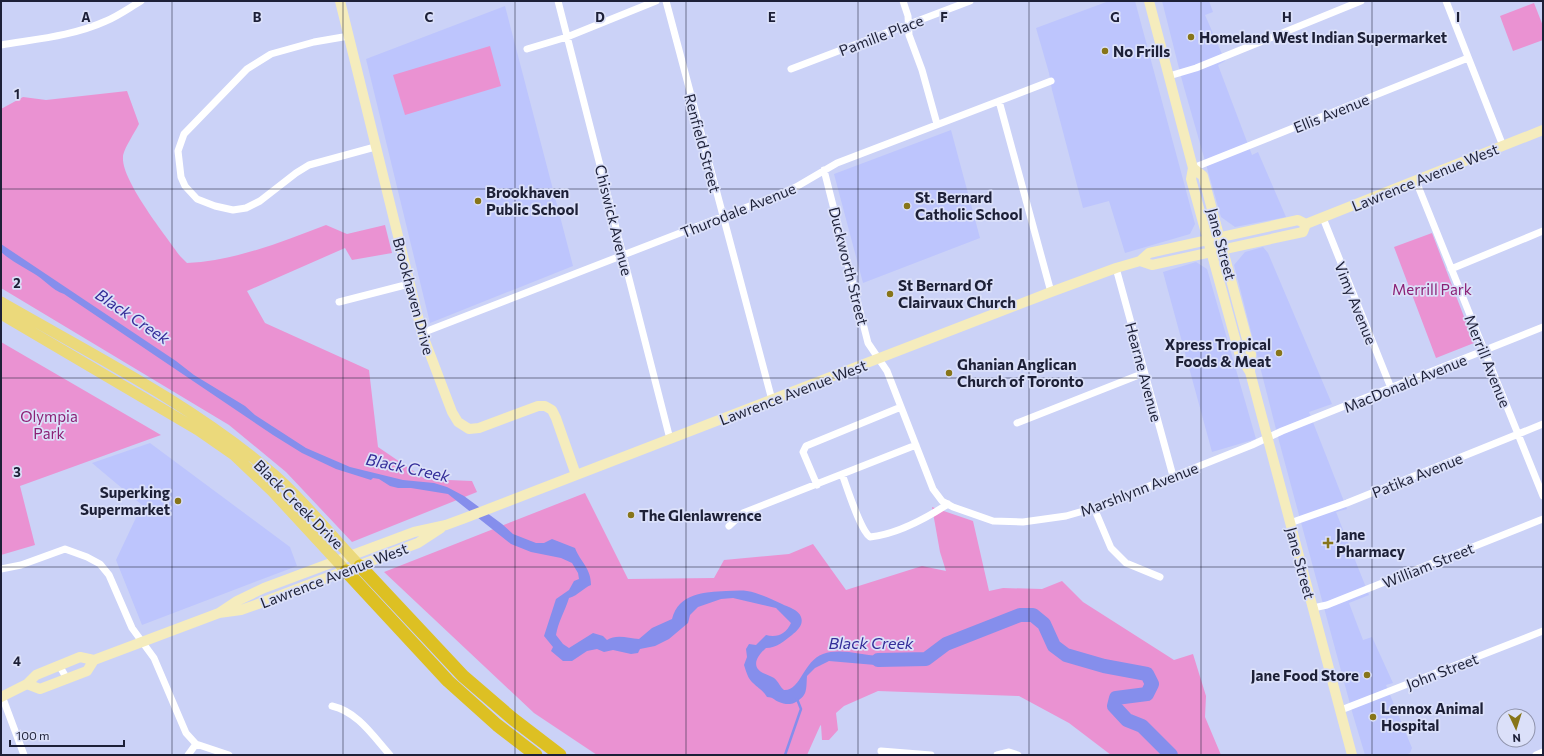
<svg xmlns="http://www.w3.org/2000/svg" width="1544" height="756" viewBox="0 0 1544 756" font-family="Commissioner,sans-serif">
<rect width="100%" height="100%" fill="#cbd2f7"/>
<path fill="#bdc5fd" d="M1109,1h26l60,223 -5,10 -65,19 -16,-52 -26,7 -31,-118 -3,-17 -13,-45z
M1162,1h47l4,11 -8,3 20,46 -7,4 34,90 6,-3 28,65 -51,10 -14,-10 -38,-133z
M505,6l68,260 -143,57 -64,-264z
M951,130l29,108 -117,45 -29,-109z
M1263,247l5,6 64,151 -23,8 38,97 -11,3 33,83 -20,8 14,37 9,-3 21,46 -7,2 26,63 -2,5 -5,2h-40l-12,-40 -74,-274 -45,-176 11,-13z
M1196,262l11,7 49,170 -44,13 -49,-180z
M150,443l140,104 7,19 -155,59 -26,-65 26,-55 -50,-42z"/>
<path fill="#ea92d2" d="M1534,3l9,23v14l-30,11 -13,-35z
M490,46l11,40 -96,29 -12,-40z
M127,91l12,33c-4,8 -16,26 -16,33 -2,23 43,79 57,99l7,7c48,-2 94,-21 139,-38l21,9 38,-9 7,28 -40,7 -7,-12 -98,43 18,32 104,47 9,77 47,32 47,2 5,11 -125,50 -66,-70 -57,-47 -228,-137v-179l22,-12 23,3z
M1432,233l42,110 -38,15 -42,-111z
M1,342l160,93 -141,51 15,59 -34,10z
M585,493l43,86 86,-1 10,-18 65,-6 24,-10 33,46 76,-24 24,5 -6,-19 -8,-45 41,14 16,70 14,-3 39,1 20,-8 21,21 91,58 19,-6 13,42 -1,21 16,38h-110l-42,-32 -50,-27 -141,-5 -34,15 -8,7 2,17 -9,10h-7l-1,-15 -1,1 -13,29h-210l-63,-42 -150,-141z"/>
<path fill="#858eec" d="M1,244l175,117 18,14 51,31 10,9 51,33 44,19 53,13 31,3 13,4 17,9 38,28 11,10 23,9h8l8,-4 23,9c6,15 16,20 16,37 -8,3 -12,10 -22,13 -4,13 -11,24 -13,37l7,9 6,4 24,-15 10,3 4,4c9,-6 21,-2 32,-1l13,-11 20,-9c7,-26 32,-27 54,-28 7,0 14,-1 21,0 12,2 24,8 35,13 6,3 17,6 19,13 3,8 -4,14 -9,18 -8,6 -15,13 -26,13 -8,7 -16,18 -3,25 4,2 8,3 11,5 5,4 6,9 10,12 17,1 19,-29 39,-36 17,-6 38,1 55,2 6,1 13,-1 19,-1v9l-10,2 -58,-5 -14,7 -8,8c-1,14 1,20 -13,27 -4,2 -11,1 -15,-1 -5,-2 -6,-5 -12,-5 -5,-8 -8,-8 -14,-14 -5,-4 -7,-12 -9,-18l3,-8 -1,-8 3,-5 7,1 10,-10c11,3 20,-1 25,-12l-15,-15 -43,-10 -12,1 -23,8 -8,8 -2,8 -19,16 -14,7 -15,3 -2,4 -7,1 -18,-4 -9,2 -7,-3 -10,2 -15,10h-9l-12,-10 2,-4 -9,-11 12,-37 13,-9 5,-9 5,-2 -1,-6 -6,-10 -11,-5 -30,-6 -20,-8 -63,-50 -37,-6h-13l-8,-2 -11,-7 -6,-1 -2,2 -35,-11 -34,-16 -29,-18 -209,-141c-12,-4 -20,-15 -31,-21 -11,-7 -22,-12 -32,-21z"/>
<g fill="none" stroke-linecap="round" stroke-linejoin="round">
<path stroke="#858eec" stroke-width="2.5" d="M785,755l16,-46 -4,-10"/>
<path stroke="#858eec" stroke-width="14" d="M878,660l48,-1 20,-15 74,-29h13l11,9 10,22 12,9 38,11 43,8 5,10 -5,10 -31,4 -2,8 13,14 15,6 29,29"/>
<path stroke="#fff" stroke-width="7" d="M558,1l112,438
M666,1l106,399
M903,1l5,15 1,19 13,35 15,54
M1446,1l57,145
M349,36l-35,6 -43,12 -24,15 -63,65 -6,17 3,26 4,9 12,13 18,7 18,4 13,-2 14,-7 36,-28 13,-8 66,-18
M1,45c35,-6 72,-9 105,-24 12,-5 23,-13 35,-20
M527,49l40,-12 89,-36
M791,69l179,-68
M1169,76l27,-8 165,-67
M999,101l52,191
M1193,168l275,-110
M824,170l44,173 19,28 46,118 9,12 11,6 40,14 30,1 43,-6 28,-8 158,-63 30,-14 261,-104
M1416,181l127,315
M1323,218l68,170
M1116,268l57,208
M1451,269l92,-38
M339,302l70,-18
M422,333l356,-138 18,-8 41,-24 214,-82
M1017,423l127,-50
M842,474c5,13 18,56 28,63 28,-3 55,-18 78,-33
M817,485l-14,-33 3,-6 95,-39
M1094,508l17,40 15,15 34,14
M1290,523l57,-20 196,-79
M729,526l14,-13 173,-68
M1,569l20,-4 44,-16 22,8 13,7 9,11 23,53 22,30 32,75 10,11 33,11
M1313,608l14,-3 216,-86
M59,665l8,14
M2,696l22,59
M332,706c26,6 41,30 58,49
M1341,710l202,-79
M881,751l50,4
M188,755l8,-11
M997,755l12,-3 9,3
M1536,755l7,-3"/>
<path stroke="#f5ecbd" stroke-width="10" d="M340,1l82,332 30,79 6,10 11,7 10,-1 59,-22h7l7,4 4,8 20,57
M1149,1l44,167 -2,11 49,177 10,16 102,383
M1193,168l10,8 48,178 -1,18
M1140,261l12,4 151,-33 3,-8 237,-94
M219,613l18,-12 27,-13 150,-56 32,-7 19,-7 586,-226 65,-24 24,-7 9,-8 149,-33 8,4
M27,684l13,5 47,-18 7,-11
M1,697l26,-13 9,-9 44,-18 14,3 125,-47 22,-3 17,-6 160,-61 23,-15"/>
<path stroke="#ebd97b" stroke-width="11" d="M1,302c92,53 190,102 271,171 31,26 60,64 88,93
M1,314l197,116 36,25 38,36 74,80"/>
<path stroke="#ddc023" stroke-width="13" d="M360,566l103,110 50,43 47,36
M346,571l102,110 49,44 39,30"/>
</g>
<path fill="none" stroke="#1d2037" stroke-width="1" stroke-opacity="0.55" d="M172,1v754M343,1v754M515,1v754M686,1v754M858,1v754M1029,1v754M1201,1v754M1372,1v754M1,189h1542M1,378h1542M1,567h1542"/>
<g fill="#877519" stroke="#dbe0f9" stroke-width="1.5">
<circle cx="1191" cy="37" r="4"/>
<circle cx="1105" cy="51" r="4"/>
<circle cx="478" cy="201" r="4"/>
<circle cx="907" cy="206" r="4"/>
<circle cx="890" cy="294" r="4"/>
<circle cx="1279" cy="353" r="4"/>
<circle cx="949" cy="373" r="4"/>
<circle cx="178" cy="501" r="4"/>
<circle cx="631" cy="515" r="4"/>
<path d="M1326 537h4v4h4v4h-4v4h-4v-4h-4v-4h4z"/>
<circle cx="1367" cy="675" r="4"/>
<circle cx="1373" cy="717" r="4"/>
</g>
<g text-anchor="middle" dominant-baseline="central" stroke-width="3.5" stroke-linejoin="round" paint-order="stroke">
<g font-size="15" fill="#1d2037" stroke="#dbe0f9">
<text transform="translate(881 35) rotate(-21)">Pamille Place</text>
<text transform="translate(1331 113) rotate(-22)">Ellis Avenue</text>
<text transform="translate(703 143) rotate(75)">Renfield Street</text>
<text transform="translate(1425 177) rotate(-22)">Lawrence Avenue West</text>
<text transform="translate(738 210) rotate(-22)">Thurodale Avenue</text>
<text transform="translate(614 220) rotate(76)">Chiswick Avenue</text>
<text transform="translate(1222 244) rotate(75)">Jane Street</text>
<text transform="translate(849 266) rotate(76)">Duckworth Street</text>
<text transform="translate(414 296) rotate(75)">Brookhaven Drive</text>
<text transform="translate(1356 303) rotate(68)">Vimy Avenue</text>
<text transform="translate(1488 361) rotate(68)">Merrill Avenue</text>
<text transform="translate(1144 372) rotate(75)">Hearne Avenue</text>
<text transform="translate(1405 383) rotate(-22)">MacDonald Avenue</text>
<text transform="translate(793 392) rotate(-21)">Lawrence Avenue West</text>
<text transform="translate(1417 475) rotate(-22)">Patika Avenue</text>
<text transform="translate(1139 489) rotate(-21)">Marshlynn Avenue</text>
<text transform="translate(299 504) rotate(45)">Black Creek Drive</text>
<text transform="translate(1301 563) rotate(75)">Jane Street</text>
<text transform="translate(1428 565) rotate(-22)">William Street</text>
<text transform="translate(334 575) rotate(-21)">Lawrence Avenue West</text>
<text transform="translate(1442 671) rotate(-21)">John Street</text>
</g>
<g font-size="15" font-weight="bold" fill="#1d2037" stroke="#dbe0f9" text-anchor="start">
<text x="1199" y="37">Homeland West Indian Supermarket</text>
<text x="1113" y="51">No Frills</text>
<text x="486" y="192">Brookhaven<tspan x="486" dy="17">Public School</tspan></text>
<text x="915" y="197">St. Bernard<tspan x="915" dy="17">Catholic School</tspan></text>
<text x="898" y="285">St Bernard Of<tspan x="898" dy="17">Clairvaux Church</tspan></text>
<text x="1271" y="344" text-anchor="end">Xpress Tropical<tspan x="1271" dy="17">Foods &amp; Meat</tspan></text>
<text x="957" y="364">Ghanian Anglican<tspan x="957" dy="17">Church of Toronto</tspan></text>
<text x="170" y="492" text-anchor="end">Superking<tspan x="170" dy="17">Supermarket</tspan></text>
<text x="639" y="515">The Glenlawrence</text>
<text x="1336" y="534">Jane<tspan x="1336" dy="17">Pharmacy</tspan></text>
<text x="1359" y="675" text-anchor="end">Jane Food Store</text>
<text x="1381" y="708">Lennox Animal<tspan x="1381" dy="17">Hospital</tspan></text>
</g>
<g font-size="15" fill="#8b2075" stroke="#dbe0f9">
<text x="1432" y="289">Merrill Park</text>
<text x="49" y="416">Olympia<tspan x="49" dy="17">Park</tspan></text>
</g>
<g font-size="16" font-style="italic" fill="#342d99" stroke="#dbe0f9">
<text transform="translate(133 316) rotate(34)">Black Creek</text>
<text transform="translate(408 467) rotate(12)">Black Creek</text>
<text x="871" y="642">Black Creek</text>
</g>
</g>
<g font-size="13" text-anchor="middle" font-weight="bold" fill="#1d2037" stroke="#dbe0f9" stroke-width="3.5" stroke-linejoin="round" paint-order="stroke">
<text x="86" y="22">A</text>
<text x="257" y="22">B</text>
<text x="429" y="22">C</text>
<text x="600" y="22">D</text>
<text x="772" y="22">E</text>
<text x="944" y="22">F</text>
<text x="1115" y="22">G</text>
<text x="1287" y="22">H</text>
<text x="1458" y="22">I</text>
<text x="17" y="99">1</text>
<text x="17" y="288">2</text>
<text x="17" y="477">3</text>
<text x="17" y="666">4</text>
</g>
<rect width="1544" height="756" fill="none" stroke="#1d2037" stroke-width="4"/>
<g transform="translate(1516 728) rotate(176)"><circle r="19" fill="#dbe0f9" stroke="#8f93ab"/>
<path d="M0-3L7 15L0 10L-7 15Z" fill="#877519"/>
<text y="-6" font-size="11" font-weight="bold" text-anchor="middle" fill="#1d2037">N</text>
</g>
<path d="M10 740v6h114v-6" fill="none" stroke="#1d2037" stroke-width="2"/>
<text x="16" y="740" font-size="12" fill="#1d2037" stroke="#dbe0f9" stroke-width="3" paint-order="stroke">100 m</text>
</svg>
